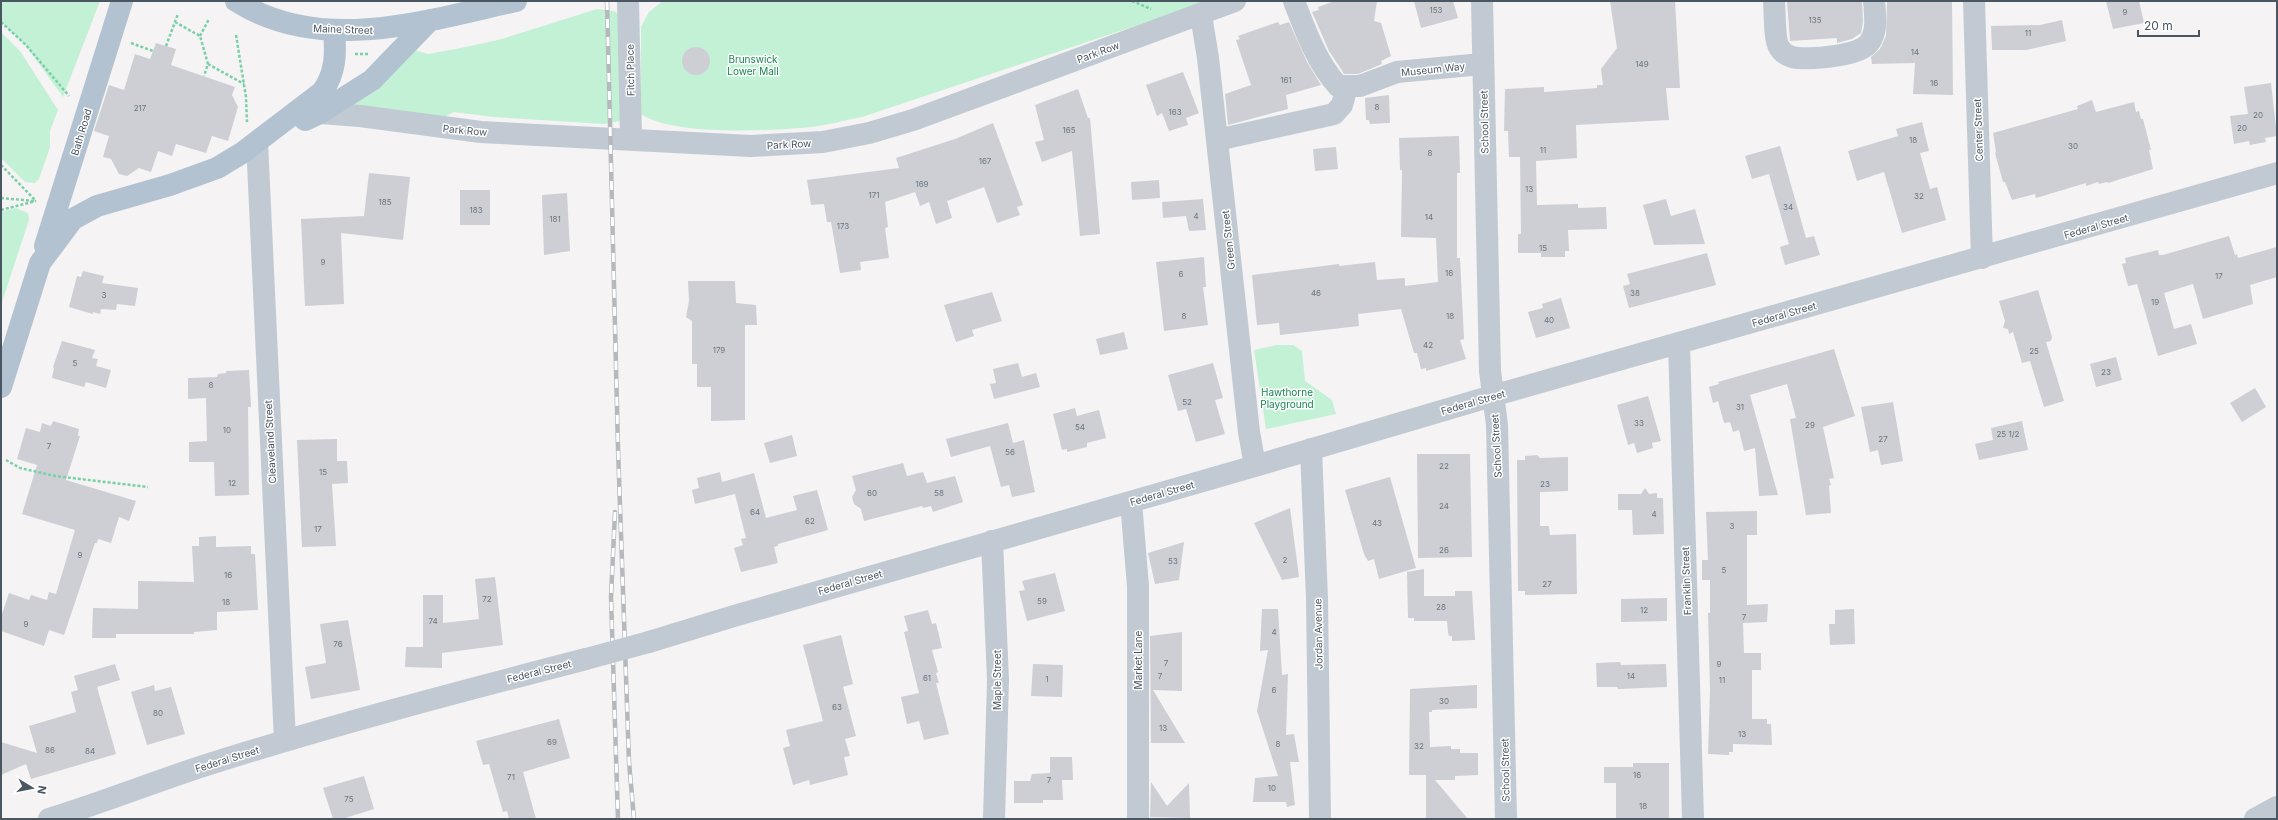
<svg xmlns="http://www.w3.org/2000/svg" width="2278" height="820" viewBox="0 0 2278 820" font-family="Inter,sans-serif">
<rect width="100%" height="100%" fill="#f5f3f3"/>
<path fill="#c3f1d5" d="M1,1h99l-37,96 -39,-54 -23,-21z
M663,1h547l-348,116c-17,3 -34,8 -51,10 -39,4 -139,9 -170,-13v-87l8,-15z
M597,9l17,2 8,6 -2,104 -16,3 -111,-7 -39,-5 -12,6 -88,-10 -4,-5 64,-53 14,4 38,-7 36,-8z
M1,32l19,19 38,59 -8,21v16l-11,32 -4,4 -10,-1 -24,-24z
M16,208l12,5 1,7 -28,85v-93z
M1277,345h16l9,6 3,30 27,19 4,14 -70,15 -12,-79z"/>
<path fill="#cdcfd5" d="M1335,1h42l-3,20 7,2 10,33 -10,5 1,3 -24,10h-14l-3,-5 -12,-18 -17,-39 7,-2 -1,-3z
M1414,1h39l5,17 -37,10z
M1610,1h65l5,87h-14l3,32 -93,5 1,33 -41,3 1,44 41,-1v4l28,-1 1,22 -39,1 1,21h-4v6h-24v-4h-23v-19h3l-1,-77h-11l-1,-26h-4l1,-42 39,-2v5l53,-4v-3h6l-2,-16 16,-21z
M1787,1h75l1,21 -2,11 -9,6 -15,4v-5l-47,3z
M1887,1h65l1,94 -40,-1 2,-31 -43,1 -1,-7 9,-8 6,-13z
M2106,1h33l5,22 -31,6z
M2062,20l4,21 -40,9h-34l-1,-24 49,-1z
M1278,22l2,3 9,-3 18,40 14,23 -35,10 2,14 -60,16 -3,-31 26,-9 -15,-45 4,-1 -2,-3z
M156,43l20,6 -5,16 64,22 -3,8 6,12 -10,34 -16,-5 -6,17 -30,-9 -4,12 -14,-5 -7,21 -12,-4 -12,8 -8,-2 -8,-15 -8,-2 6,-21 -15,-5 15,-46 15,5 11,-36 15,5z
M682 61a14 14 0 1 1 28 0a14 14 0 1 1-28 0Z
M1183,72l16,41 -13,5 2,7 -19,6 -7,-18 -5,3 -11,-31z
M2271,83l6,53 -12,2 1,4 -16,3 -1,-4 -15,3 -4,-28 18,-2 -4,-27z
M1078,89l10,29h2l10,116 -20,2 -8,-85 -30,11 -7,-20 9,-2 -9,-35z
M1389,95l1,28 -20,1 -1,-4h-3l-1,-22z
M2092,100l4,12 38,-10 2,10 3,-1 2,8h2l8,31h-2l4,19 -45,14 -1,-1 -8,2 -1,-2 -12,4v-3l-50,15 -1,-4 -23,6 -7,-18h-2l-8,-29 1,-1 -3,-19 85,-24 -1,-3z
M1922,122l7,29 -9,2 10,36 7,-2 9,33 -44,13 -18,-61 -27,9 -9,-30 50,-15 -2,-7z
M993,123l30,82 -6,2 3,8 -23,8 -13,-36 -37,14 5,17 -16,6 -7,-22 -9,4 -5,-14 -30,10 3,25 -3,1 4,30 -29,4 1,8 -21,3 -9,-51h-4l-3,-18 -13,1 -4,-25 92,-12 -3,-10 59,-19z
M1459,136l1,37h-3v85h3l4,81 -4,1 6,19 -40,12v-3l-5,1 -4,-16h-3l-13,-44 -43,5 1,12 -79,9 -1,-12 -22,2 -5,-50 87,-11v2l36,-4 2,18 28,-2v8l33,-4 -2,-44 -35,-1 1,-67h-2l-1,-32z
M1780,146l26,92 8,-2 6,19 -35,10 -5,-18 9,-3 -20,-70 -17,5 -7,-23z
M1336,147l2,22 -23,2 -2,-22z
M369,173l41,4 -7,63 -62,-7 3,71 -39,2 -4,-87 63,-3z
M1159,180l1,18 -28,2 -1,-18z
M460,190h30v35h-30z
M567,193l3,58 -26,4 -2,-60z
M1203,199l3,31 -17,1 -3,-15 -23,2 -1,-16z
M1666,199l5,17 24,-7 10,35 -51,1 -11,-40z
M2229,236l6,19 2,-1 1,4 39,-11v30l-27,8 3,19 -50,15 -10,-35 -29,9 10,36 17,-5 6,20 -39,12 -21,-72 -9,2 -6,-22 4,-1 -1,-5 33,-8 1,5h4z
M1707,253l9,32 -87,23 -6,-22 7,-2 -3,-10z
M1204,257l2,30h-3l5,38 -44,6 -8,-69z
M83,271l21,5 -2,7 36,5 -3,18 -18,-2 -1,6 -15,-1 -1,5 -7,-2v2l-24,-7 8,-31 4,1z
M688,281h47l1,22 20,2 1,20h-12v95l-34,1v-34h-14v-23h-5v-43l-6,-4 3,-16z
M2038,290l14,47 -1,4 -5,1 18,59 -20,6 -14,-46 -8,2 -9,-31 -4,2 -1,-5 -5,-1 2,-7 -6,-20z
M992,292l10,29 -30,9 2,6 -18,6 -12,-37z
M1561,298l9,30 -34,10 -8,-26 15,-4 -1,-4z
M1124,332l4,17 -28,6 -4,-16z
M62,341l33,9 -3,8 6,1 -2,7 15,4 -5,18 -20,-6 -2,5 -32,-9 2,-10 -1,-1z
M1834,349l21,67 -32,11 11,51 -5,1 2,6 -2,1 2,27 -25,2 -16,-96 6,-1 -9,-34 -37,11 28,100 -19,1 -4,-48 -11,3 -5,-21 -6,2 -3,-10 -6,1 -6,-22 -5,2 -4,-16 10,-3 -1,-2z
M2116,357l6,23 -26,7 -6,-23z
M1018,363l4,14 14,-4 4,14 -46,12 -4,-15 6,-1 -3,-14z
M1213,363l10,35 -8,2 10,34 -29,8 -10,-33 -8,2 -10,-36z
M249,370l2,37h-3l1,88 -34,1 -1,-34h-25v-20l18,-1 -1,-43 -18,1v-21l29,-1 1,-3 8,-1v-2z
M2255,388l11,19 -24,15 -12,-19z
M1648,396l13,45 -9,2 1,5 -16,5 -3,-10 -6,2 -11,-40z
M1893,402l10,59 -22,4 -3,-15 -8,2 -9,-45z
M1075,408l2,8 22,-6 7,28 -19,5v4l-20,5v-3l-5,1 -9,-36z
M53,421l26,8 -1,7h2l-14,44 70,21 -7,20 -10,-4 -8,26 -13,-4 -1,4h-2l-31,92 -15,-5 -5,16 -43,-15v-14l8,-24 20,7 2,-5 16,5 2,-8 7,2 19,-64 -53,-16 15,-49 -20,-6 9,-31 14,4 2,-9 9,3z
M2022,421l6,29 -49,10 -4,-16 18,-4 -2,-12z
M1008,423l5,20 11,-3 11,52 -23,5 -3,-12 -8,2 -11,-41 -39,11 -5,-18z
M792,435l5,21 -27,7 -6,-20z
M337,439v22h10l1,22 -16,1 4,62 -34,1 -5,-107z
M1417,454h53l2,103 -54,1z
M1537,455l3,3 28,-1v34l-28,1v34h9l1,9 26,-1 1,60 -52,1v-4h-7l-1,-131h8v-4z
M903,463l4,13 16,-4 4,11 28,-7 8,26 -30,10 -2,-6 -8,2 -1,-2 -58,15 -3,-12 -7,-5 -2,-7 4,-7 -4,-14z
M720,472l2,10 32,-9 12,45 31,-8 -4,-14 24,-6 11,40 -50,14v2l-4,1 4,16 -37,9 -7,-24 9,-3 -2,-6 5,-1 -11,-44 -40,10 -3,-14 7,-2 -2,-10z
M1390,477l26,91 -37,11 -5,-20 -6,2 -4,-7 -19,-64z
M1645,488l4,6 8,-1v5h6l1,36 -31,1 -1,-25h-14v-16h23z
M1290,508l9,69 -17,3 -28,-57z
M1757,511v24h-10v70l21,-1 -1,18 -24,1 1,30h17v17h-9v49h15v5h4l1,21 -39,-1v8h-4v3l-21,-1 2,-64 -2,-77h2v-33h-8v-20h6l-2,-48z
M216,536v11l35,-1v8h4l3,56 -41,2v18l-23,2v2h-78v4h-24l1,-30 45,1v-28l56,1 -2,-36h7v-9z
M1184,542l-5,38 -24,4 -7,-31z
M1424,569v27h31v-5h17l3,49 -23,1v-5h-3l-1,-4 -1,-11h-33v-3h-6l-1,-46z
M1055,573l10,38 -38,10 -8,-30 6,-1 -3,-9z
M495,577l8,68 -61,8v15l-37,-1 1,-20h17v-52h20v28l36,-4 -4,-40z
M1667,598v23l-46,1v-23z
M1262,609h16l4,66 6,-1 -2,61 8,-1 5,28h-9l5,43 -8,2 -1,-5h-33l2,-24 23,-2 -21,-65 11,-61 -8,1z
M1854,609l1,35 -25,1 -1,-21h6v-14z
M928,610l4,14 4,-1 6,25 -10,2 6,22 -2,1 3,10h-3l13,51 -25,6 -5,-19 -12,3 -6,-27 18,-4 -15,-61 4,-1 -4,-15z
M348,620l12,70 -49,9 -6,-32 21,-4 -6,-39z
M1182,632v59l-29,-1 32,53h-34l-1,-107z
M841,635l12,49 -10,3 13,49 -11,3 5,17 -6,1 4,18 -38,10 -1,-5 -16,5 -10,-37 7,-2 -4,-16 37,-9 -20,-76z
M1620,662l1,3 45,-1 1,23 -49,2 -1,-2h-20l-1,-24z
M115,664l5,16 -23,7 19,67 -85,25 -5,-15 -25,11v-33l36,11 -8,-27 47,-14 -5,-20 7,-2 -4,-14z
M1033,664l30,1 -1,32 -31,-1z
M154,685l1,6 16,-4 14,47 -38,11 -16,-53z
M1477,685v23l-45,2v2h-3l1,35 21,-1v3h9v4h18v22l-23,1v4h-20l33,39h-42v-44h-17l1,-86z
M559,719l11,39 -47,14 13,47h-27l-2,-8 -4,1 -14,-48 -6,1 -7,-24z
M1050,757h22l1,23h-11l1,20h-20v3h-29v-22h16l2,-7 18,-1z
M1633,763h36v56h-53v-36h-12v-16h29z
M364,776l10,33 -32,10h-9l-10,-31z
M1151,782l16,24 22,-23 1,35 -40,-1z"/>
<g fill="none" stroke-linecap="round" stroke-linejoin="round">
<path stroke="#7ad0a6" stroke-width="2.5" stroke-dasharray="3 2" stroke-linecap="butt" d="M1132,1l19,8
M1,22l25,23 43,51
M175,22l25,14 8,28 -4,12
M236,35l10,62 1,25
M200,36l9,-17
M131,43l22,8
M166,46l12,-32
M355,54h13
M208,64l36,20
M1,165l35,36
M1,198l33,3
M1,210l35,-9
M6,460l14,8 35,8 93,11"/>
<path stroke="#c1cad2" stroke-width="22" d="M628,1l3,138
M1294,1c11,29 23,62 44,85h22l37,-14 85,-8
M1482,1l8,370 7,54 9,394
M1774,1c1,10 0,38 5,46 4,7 12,11 20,11 16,1 60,-2 70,-15 9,-12 6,-28 5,-42
M1974,1l8,257
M1201,15l7,43 41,374 6,34
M320,113l40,3 121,16 270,14 72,-4 46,-9 44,-13 322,-119
M1217,140l117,-26 8,-9 5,-18
M257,142l28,599
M1679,343l14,476
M1311,449l6,150 3,220
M1131,502l7,84v233
M992,541l6,139 -4,139
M649,642l85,-26 521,-150 237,-70 785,-223
M49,819c52,-16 102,-36 154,-53 126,-40 255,-74 383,-107
M2255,819l22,-12"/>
<path stroke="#b3c2d1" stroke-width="22" d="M236,1c86,54 188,20 280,0
M305,120l15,-7 52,-33 58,-60
M45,246l77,-245
M1,387l39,-124 33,-44 24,-13 73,-21 47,-17 25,-15 80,-61c14,-19 14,-39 12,-62"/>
<defs>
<path id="rail" d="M607,1l11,447 11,314 5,57
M615,512l-4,85 7,222"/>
</defs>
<use href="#rail" stroke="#b5b8bd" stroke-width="4.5"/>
<use href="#rail" stroke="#fff" stroke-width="3" stroke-dasharray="9" stroke-linecap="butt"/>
<path stroke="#c1cad2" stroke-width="22" d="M586,659l63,-17"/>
</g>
<g text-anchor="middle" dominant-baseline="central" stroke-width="3" stroke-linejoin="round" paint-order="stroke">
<g font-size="8" fill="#6b747e">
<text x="1436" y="10">153</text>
<text x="2125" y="12">9</text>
<text x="1815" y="20">135</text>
<text x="2028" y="33">11</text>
<text x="1915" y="52">14</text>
<text x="1642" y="64">149</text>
<text x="1286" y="80">161</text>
<text x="1934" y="83">16</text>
<text x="1377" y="107">8</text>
<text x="140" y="108">217</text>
<text x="1175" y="112">163</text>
<text x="2258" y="115">20</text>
<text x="2242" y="128">20</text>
<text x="1069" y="130">165</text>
<text x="1913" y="140">18</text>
<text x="2073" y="146">30</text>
<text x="1543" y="150">11</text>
<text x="1430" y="153">8</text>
<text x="985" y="161">167</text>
<text x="922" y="184">169</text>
<text x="1529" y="189">13</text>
<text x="874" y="195">171</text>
<text x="1919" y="196">32</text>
<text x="385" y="202">185</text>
<text x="1788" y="207">34</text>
<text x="476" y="210">183</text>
<text x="1196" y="216">4</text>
<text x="1429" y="217">14</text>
<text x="555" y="219">181</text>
<text x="843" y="226">173</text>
<text x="1543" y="248">15</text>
<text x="323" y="262">9</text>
<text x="1449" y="273">16</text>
<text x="1181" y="274">6</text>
<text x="2219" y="276">17</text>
<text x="1316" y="293">46</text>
<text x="1635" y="293">38</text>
<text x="104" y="295">3</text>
<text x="2155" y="302">19</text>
<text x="1184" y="316">8</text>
<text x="1450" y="316">18</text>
<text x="1549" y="320">40</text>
<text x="1428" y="345">42</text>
<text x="719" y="350">179</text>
<text x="2034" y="351">25</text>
<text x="75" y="363">5</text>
<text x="2106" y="372">23</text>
<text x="211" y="385">8</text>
<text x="1187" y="402">52</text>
<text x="1740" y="407">31</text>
<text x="1639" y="423">33</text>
<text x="1810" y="425">29</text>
<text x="1080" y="427">54</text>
<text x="227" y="430">10</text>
<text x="2008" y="434">25 1/2</text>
<text x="1883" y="439">27</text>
<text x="49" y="446">7</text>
<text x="1010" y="452">56</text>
<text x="1444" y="466">22</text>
<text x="323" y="472">15</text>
<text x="232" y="483">12</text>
<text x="1545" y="484">23</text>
<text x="872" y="493">60</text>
<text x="939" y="493">58</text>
<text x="1444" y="506">24</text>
<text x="755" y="512">64</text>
<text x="1654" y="514">4</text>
<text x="810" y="521">62</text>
<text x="1377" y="523">43</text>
<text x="1732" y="526">3</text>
<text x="318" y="529">17</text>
<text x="1444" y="550">26</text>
<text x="80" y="555">9</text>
<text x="1285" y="560">2</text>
<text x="1173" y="561">53</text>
<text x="1724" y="570">5</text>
<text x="228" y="575">16</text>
<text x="1547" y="584">27</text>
<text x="487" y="599">72</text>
<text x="1042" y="601">59</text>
<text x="226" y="602">18</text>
<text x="1441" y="607">28</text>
<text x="1644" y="610">12</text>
<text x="1744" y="617">7</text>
<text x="433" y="621">74</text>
<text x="26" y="624">9</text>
<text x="1274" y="632">4</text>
<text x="338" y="644">76</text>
<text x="1166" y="663">7</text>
<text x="1719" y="664">9</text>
<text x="1160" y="676">7</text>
<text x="1631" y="676">14</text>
<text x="927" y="678">61</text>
<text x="1047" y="679">1</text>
<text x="1722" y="680">11</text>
<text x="1274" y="690">6</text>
<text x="1444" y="701">30</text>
<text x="837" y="707">63</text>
<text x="158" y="713">80</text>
<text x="1163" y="728">13</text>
<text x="1742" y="734">13</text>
<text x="552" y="742">69</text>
<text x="1278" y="744">8</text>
<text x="1419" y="746">32</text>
<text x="50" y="750">86</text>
<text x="90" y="751">84</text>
<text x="1637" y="775">16</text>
<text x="511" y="777">71</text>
<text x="1049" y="780">7</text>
<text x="1272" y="788">10</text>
<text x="349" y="799">75</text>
<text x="1643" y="806">18</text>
</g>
<g font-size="10" fill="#4a5661" stroke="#fff">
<text transform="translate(343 29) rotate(2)">Maine Street</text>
<text transform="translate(1098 52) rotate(-20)">Park Row</text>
<text transform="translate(1433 69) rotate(-6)">Museum Way</text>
<text transform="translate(630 70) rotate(-91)">Fitch Place</text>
<text transform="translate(1484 122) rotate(-91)">School Street</text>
<text transform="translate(465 130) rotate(5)">Park Row</text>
<text transform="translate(1978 130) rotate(-92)">Center Street</text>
<text transform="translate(81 132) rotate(-73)">Bath Road</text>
<text transform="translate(789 144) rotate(-3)">Park Row</text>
<text transform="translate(2096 226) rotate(-16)">Federal Street</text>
<text transform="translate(1228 240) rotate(-96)">Green Street</text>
<text transform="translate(1784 314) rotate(-16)">Federal Street</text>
<text transform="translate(1473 402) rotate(-16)">Federal Street</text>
<text transform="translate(270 442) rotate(-93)">Cleaveland Street</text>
<text transform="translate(1496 446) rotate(-93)">School Street</text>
<text transform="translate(1162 493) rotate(-16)">Federal Street</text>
<text transform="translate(1686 581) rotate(-92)">Franklin Street</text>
<text transform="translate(850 582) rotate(-16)">Federal Street</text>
<text transform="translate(1318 634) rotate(-91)">Jordan Avenue</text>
<text transform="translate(1138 660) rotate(-90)">Market Lane</text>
<text transform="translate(539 671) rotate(-14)">Federal Street</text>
<text transform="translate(997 680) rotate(-90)">Maple Street</text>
<text transform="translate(227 759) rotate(-17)">Federal Street</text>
<text transform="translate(1505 770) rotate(-91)">School Street</text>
</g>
<g font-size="10" fill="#17864f" stroke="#fff">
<text x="753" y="59">Brunswick<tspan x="753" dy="12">Lower Mall</tspan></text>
<text x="1287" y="392">Hawthorne<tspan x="1287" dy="12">Playground</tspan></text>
</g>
</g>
<rect width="2278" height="820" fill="none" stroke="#4a5661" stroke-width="4"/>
<g transform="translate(32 788) rotate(100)" stroke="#ffffff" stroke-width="3" paint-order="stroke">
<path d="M0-3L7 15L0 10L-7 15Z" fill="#4a5661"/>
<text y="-6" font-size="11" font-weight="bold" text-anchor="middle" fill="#4a5661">N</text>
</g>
<path d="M2138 30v6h61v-6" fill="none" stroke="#4a5661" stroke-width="2"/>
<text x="2144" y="30" font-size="12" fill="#4a5661" stroke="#ffffff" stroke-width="3" paint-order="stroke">20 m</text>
</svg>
